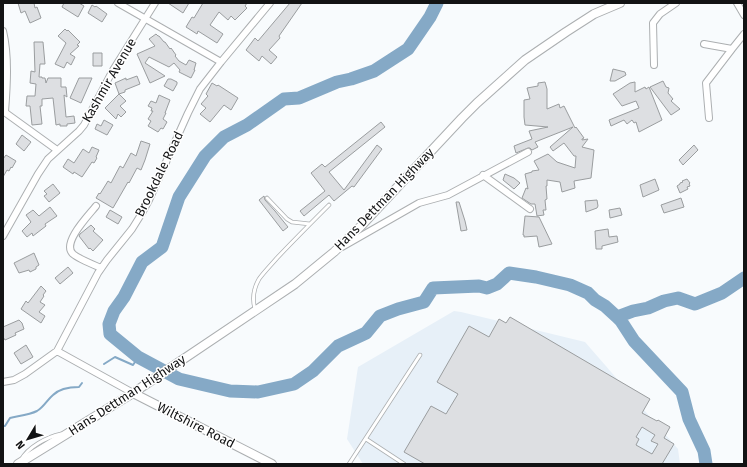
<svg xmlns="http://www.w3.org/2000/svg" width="747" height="467" viewBox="0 0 747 467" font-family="'Fira Sans',sans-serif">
<rect width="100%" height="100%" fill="#f8fbfd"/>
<path fill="#e7f0f8" d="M454,311l7,1 124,30 93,107 2,15h-317l-16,-25 11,-72z"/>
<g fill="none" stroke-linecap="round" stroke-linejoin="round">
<path stroke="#85a9c6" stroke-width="2" d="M104,364l11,-7 18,8 2,-3v-8
M3,426h2l5,-8c8,-2 19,-3 27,-7 7,-4 10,-11 16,-16 7,-7 17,-8 26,-8l3,-4"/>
<path stroke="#85a9c6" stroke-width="13" d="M437,3l-7,14 -22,32 -34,22 -23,8 -14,3 -38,16 -15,1 -37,26 -23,12 -19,19 -26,41 -17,50 -20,15 -18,35 -10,14 -5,13 1,10 28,23 41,22 51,12 28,1 36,-8 19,-13 25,-25 28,-13 14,-17 18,-7 26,-7 9,-14 46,-2 8,2 10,-4 12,-11 27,4 34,8 18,8 7,7 10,6 12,11 4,4 13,20 48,51 7,27 15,32 2,13
M617,317l16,-6 15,-3 16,-7 14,-3 17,6 27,-11 22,-15"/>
</g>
<path fill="#dddfe2" stroke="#9a9d9f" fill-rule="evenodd" d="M18,3h16l1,5 2,-1 4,11 -11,5 -5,-12 -4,2z
M64,3h15l5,3 -6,11 -16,-10z
M168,3h21l-6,10z
M203,3h44l-2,3 2,2 -12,12 -4,-4 -3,4 -9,-8 -9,13 13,9 -6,9 -19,-12 -1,3 -11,-7 6,-10 2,1z
M290,3h12l-23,33 1,2 -11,12 8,7 -6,7 -9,-8 -3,5 -13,-11 9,-12 3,3z
M92,5l3,2 1,-1 11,8 -5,8 -14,-9z
M65,29l2,2 1,-1 12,12 -3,3 2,1 -9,8 5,3 -4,8 -4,-3 -3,6 -9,-4 11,-21 -8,-7z
M156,34l2,2h1l5,6h1l5,7 1,-1 5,7 -1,1 4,5 7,4 3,-5 7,3 -2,7h1l-4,8 -12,-6 1,-2 -6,-7 -5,4 -20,-10 -4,6 20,13 -15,7 -13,-29 18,-8 -6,-7z
M34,42h9l2,22h-5l-1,13h3v1h3l1,5 2,-5h13v9h5l1,10 -3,-2 2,22 8,-1 1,7 -8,1v2h-7v-2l-4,1 -3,-27 -11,1v7h-2l2,18 -10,1 -2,-19h-4l1,-10h8l1,-12 -6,-1 1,-12 4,1z
M93,53h9v13h-9z
M613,69l12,3 1,3 -11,6h-5z
M137,76l3,8 -15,6v2l-6,2 -4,-11 11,-5v2z
M79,78h13l-11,25 -11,-5z
M168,79h3l6,3v2l-4,7 -9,-5z
M663,81l3,6 3,1 -1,5 5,6 -2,2 9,8 -9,6 -21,-28z
M545,82l2,7v20l12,-5 1,4 4,-2 11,22 1,-1 8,11 -2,1v1l6,-1 -6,8 12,3 -3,28 -17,3 1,7 -13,4 -2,-10 -13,-2v6h-1l1,13 -2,1 1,10h-3l1,5 -7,1 -2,-12h-4l-9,-6 4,-10 2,1 -3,-15 7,-2v-1l7,-1 -5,-9 14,-7 9,8 18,6 1,-12h-2l-10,-13 -11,8 -3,-4 23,-20 -38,15 3,5 -6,3 -2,-2h-2l-12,5 -2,-7 18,-7 -3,-8 19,-4 -23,-2 -1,-8v-17l6,-1 -3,-11 11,-2v-3z
M635,82v10l10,-5 1,2 3,-2 13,33 -23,12 -3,-10 -2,1 -2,-3 -5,4 -3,-4 -13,6 -2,-6 30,-12 -3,-7 -14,5 -9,-12 17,-11z
M212,83l5,3 1,-1 20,13 -7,12 -7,-5 -14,17 -10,-8 6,-6 -5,-4 7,-8 -2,-2z
M119,94l7,7 -6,5 6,6 -5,5 -3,-3 -2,5 -11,-11z
M159,95l11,5 -5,13h1l-3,6 4,3 -4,7 -2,-1 -3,4 -10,-6 3,-5 -3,-2 5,-8h-2l1,-3 -4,-2 3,-5 5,2z
M104,120l9,5 -6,10 -12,-6 2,-5 4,2z
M381,122l4,5 -56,45 15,18 33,-45 5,4 -28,38 -2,-1 -18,15 -5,-6 -25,21 -4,-5 25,-20 -14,-18 11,-9 3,3z
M22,135l9,7 -7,9 -8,-7z
M141,141l9,3 -5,16 -4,10 -4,-2 -8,15 -1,-1 -15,26 -17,-10 3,-5 1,1 8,-13 3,2 9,-17 3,2 8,-15 5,3z
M694,145l4,5 -15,15 -4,-5z
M92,147l7,3 -3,7 1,1 -3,5 -2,-1 -10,15 -8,-5 -1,2 -10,-7 5,-8 6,4 9,-14 6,4z
M6,155l10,6 -4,7 -1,-1 -2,4 -2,-1 -4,7v-18z
M505,174l9,4 6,5 -6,6 -11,-9z
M655,179l4,11 -16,7 -3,-12z
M687,179l3,4 -1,1 1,2 -3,1 1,2 -8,4 -3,-7 3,-2v-1l3,-1 -1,-1z
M53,184l7,9 -11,9 -5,-6 3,-2 -3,-3z
M264,196l1,4 10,11 13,16 -5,4 -24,-31z
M681,198l3,9 -20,6 -3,-8z
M597,200l1,6 -1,2 -11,4 -1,-11z
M456,202h3l6,19 2,9 -6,1z
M50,207l7,9 -12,8 1,2 -13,10 -1,-3 -5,4 -5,-6 9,-9 -5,-7 7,-5 6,6z
M620,208l2,7 -12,3 -1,-8z
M110,210l12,7 -4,7 -12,-7z
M525,216l14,1 13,27 -13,3 -2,-11 -13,1v-2h-1z
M91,225l4,4 -2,2 10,9 -10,11 -3,-3 -1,1 -10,-13 1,-2z
M608,229l1,8 8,-1 1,6 -16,4v3h-6l-1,-18z
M34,253l5,12 -3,2v2l-6,3 -1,-2 -10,3 -5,-10z
M68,267l5,6 -13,11 -5,-6z
M41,286l5,5 -3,4 1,1 -4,6 5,3 -6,7 6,4 -4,7 -20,-14 5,-8 2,2z
M510,317l140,82 -8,14 15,8 1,-1 12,7 -6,11 10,6 -12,20h-237l-21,-12 27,-46 15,8 12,-20 -21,-12 32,-56 20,11 10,-18 7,4zM642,427l13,8 -4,6 7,3 -6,10 -16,-9 3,-6 -3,-2z
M19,320l3,3 2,6 -9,4 1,2 -11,5 -2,-3v-10z
M26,345l7,12 -12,7 -7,-11z"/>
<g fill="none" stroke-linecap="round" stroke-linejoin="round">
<defs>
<path id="service" d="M267,198l20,21 5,3 18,2
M255,309c-3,-10 -1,-21 4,-30 5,-7 12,-14 18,-21 17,-18 34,-35 52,-53
M366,439l38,25
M21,460c7,-13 26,-23 40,-26
M349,464l71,-109"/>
<path id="minor" d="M118,3l103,59
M737,3l7,12
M3,31c6,25 4,55 2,81
M704,44l28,5 12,-15
M654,65l-1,-42 7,-9 16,-11
M3,111l54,39
M709,118l-3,-35 26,-34
M483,175l47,34
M96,206c-7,9 -35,37 -23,48 6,5 21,11 28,14
M3,236l35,-62 10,-15 31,-28 5,-6 29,-55 42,-67
M342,247l77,-44 29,-8 80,-43
M57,351l76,42
M3,382l11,-2 11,-6 32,-23 41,-78 9,-13 25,-31 10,-16 7,-13 39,-87 12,-24 21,-27 49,-59"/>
<path id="tertiary" d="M133,393l139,71
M18,464l115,-71 162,-109 39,-32 27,-26 101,-108 15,-15 48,-43 41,-28 28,-18 26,-11"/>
</defs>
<use href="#service" stroke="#acafb1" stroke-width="4.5"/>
<use href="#minor" stroke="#acafb1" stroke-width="8"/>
<use href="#tertiary" stroke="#acafb1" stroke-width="10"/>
<use href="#service" stroke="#fff" stroke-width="3"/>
<use href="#minor" stroke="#fff" stroke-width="6"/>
<use href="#tertiary" stroke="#fff" stroke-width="8"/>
</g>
<g text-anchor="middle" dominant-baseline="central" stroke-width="3" stroke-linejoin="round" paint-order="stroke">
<g font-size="13" fill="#121314" stroke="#fff">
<text transform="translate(109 80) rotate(-60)">Kashmir Avenue</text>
<text transform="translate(159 174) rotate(-64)">Brookdale Road</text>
<text transform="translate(384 199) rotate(-46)">Hans Dettman Highway</text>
<text transform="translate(127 395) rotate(-33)">Hans Dettman Highway</text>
<text transform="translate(196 425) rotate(27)">Wiltshire Road</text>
</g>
</g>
<rect width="747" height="467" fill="none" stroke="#121314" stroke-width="8"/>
<g transform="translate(28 439) rotate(232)" stroke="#ffffff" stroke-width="3" paint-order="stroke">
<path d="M0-3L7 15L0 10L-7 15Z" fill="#121314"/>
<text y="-6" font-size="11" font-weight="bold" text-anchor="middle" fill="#121314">N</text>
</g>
</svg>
